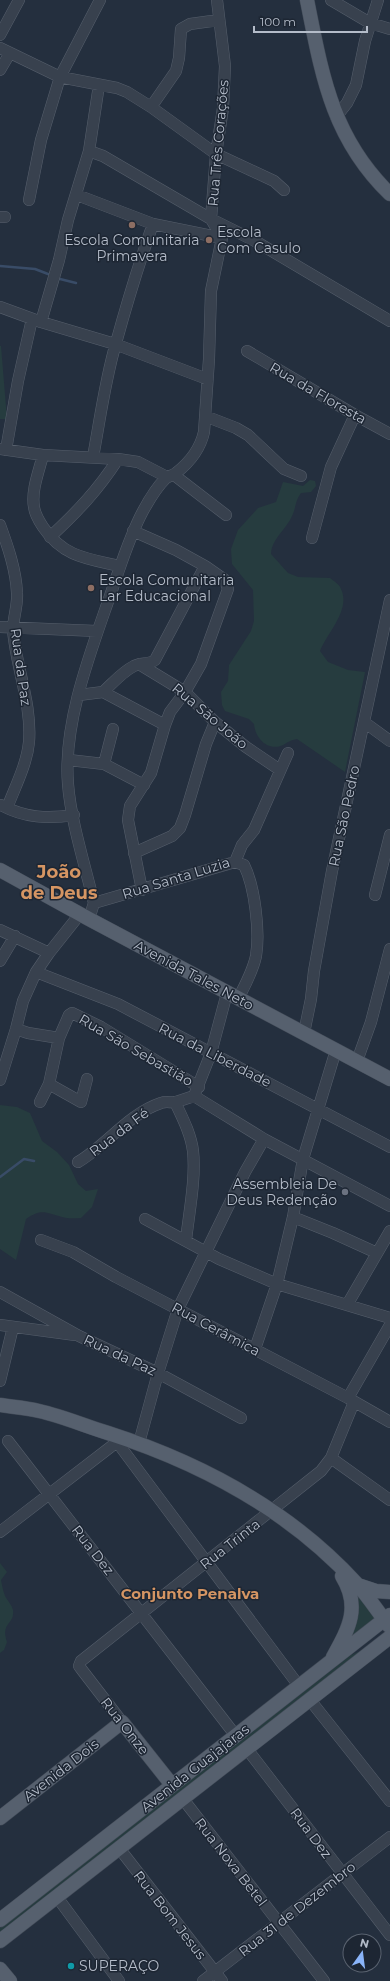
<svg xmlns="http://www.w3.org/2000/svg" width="390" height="1981" viewBox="0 0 390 1981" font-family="Montserrat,sans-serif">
<rect width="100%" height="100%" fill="#242f3e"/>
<path fill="#263c3f" d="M0,346h1l6,73h-7z
M310,480l5,1 1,5 -5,6 -10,1c-6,8 -5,15 -9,23 -6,14 -20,22 -21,38l17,19 10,4 32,1c4,3 10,7 11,11 10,21 -14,44 -21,62l8,11 20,8 17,2 -20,100 -48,-33c-6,1 -9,3 -14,6 -15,7 -28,-7 -29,-21l-5,-5 -24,-8 -3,-6 -1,-13 7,-11 1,-16 22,-34 3,-10 -1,-31 -21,-26 -1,-15 7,-19 20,-22 18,-6 7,-20 20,4z
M0,1105l17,2 13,6 12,28 15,11 12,13 9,19 8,7 12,-2 -6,18 -11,11c-6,0 -13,1 -19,-1 -16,-4 -20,-9 -36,2l-10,41 -16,-11z
M0,1563l7,9 -6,8c1,5 2,11 4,16 2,4 7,9 8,14 2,15 -13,12 -6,32l-3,8 -4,3z
M355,1591l24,27 -30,22z
M358,1652h4l-362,281v-5l351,-273z"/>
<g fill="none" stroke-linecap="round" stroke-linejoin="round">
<path stroke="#394c67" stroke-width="2.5" d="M0,266l35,3 13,5
M60,279l16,4
M0,1177l24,-18 10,2"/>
<defs>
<path id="minor" d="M331,0l39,23 20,6
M0,35l19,-35
M0,48l60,29 57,11 10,4 24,15 65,47 58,27 10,9
M0,70l10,-17
M151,107l25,-36 3,-13 2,-29 9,-5 29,-4
M336,117l11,-14 9,-18 9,-44 13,-41
M89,151l14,5 108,63 44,22 135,80
M77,195l76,29 69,14
M29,200l12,-60 19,-63 40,-77
M0,217h5
M0,307l41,15 74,22 92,35
M41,322l18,-62 9,-40 21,-69 10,-66
M247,351l108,64 35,19
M205,416l31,12 12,7 36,34 17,7
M0,449l43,6 75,4 20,3 29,15
M6,450l12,-69 14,-62
M43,455c-4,16 -12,36 -9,52 1,8 5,14 9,20 20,30 45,32 77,39
M93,457c7,-37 12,-77 23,-114 11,-40 23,-80 37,-119
M174,475l52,40
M0,525c8,22 16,45 17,68 1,12 -4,25 -4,37 3,37 19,74 16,112 -2,22 -14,45 -22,66
M133,531l43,19 29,16 20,14 3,9 -27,75 -16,28 -15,20 -5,13 -14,48 -21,33 -2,14 14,70
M50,537c27,-25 48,-47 68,-78
M312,538l19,-71 24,-52
M0,627l97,4
M139,664l46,28 30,30 31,25 34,23
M103,692c10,-9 19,-20 31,-26 7,-4 15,-1 21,-6l50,-94
M79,695l24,-3 62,33
M364,722l26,19
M69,760l35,4 40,21
M104,764l9,-35
M1,805c24,13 47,14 73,10
M134,853l38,-17 8,-8 5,-13 21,-71 9,-22
M235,862l9,3c11,22 16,67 12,91 -3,15 -11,29 -18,43
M235,862l7,-17 12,-15 34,-77
M375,895l15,-60
M94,903l141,-41
M89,919l5,-16c-9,-38 -23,-81 -26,-119 -5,-62 23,-133 43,-191 10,-28 18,-56 32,-82 6,-11 13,-23 22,-32 3,-3 7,-3 11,-6 14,-11 24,-23 28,-41l5,-73 2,-68 11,-53 -11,-19 5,-65 7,-46 2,-42 -8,-66
M0,930l49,23
M0,961l15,-25
M36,972l82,32 272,143
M16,1029l12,4 31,5
M304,1033l7,-34 3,-28 18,-100 58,-271
M357,1061l14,-39 19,-73
M0,1080l16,-51 7,-28 13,-29 13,-19 31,-39
M49,1084l32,18 6,-23
M194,1096l70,43 126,67
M40,1102l9,-18 10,-46 10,-23 3,-2 29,14 98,60
M175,1102c7,15 16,32 18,49 3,27 -4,62 -7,89
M78,1162c29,-17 50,-48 83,-59 5,-2 10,0 15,-1 6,-2 12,-4 18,-6l17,-43 16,-60
M293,1217l40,16 44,20
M145,1219l74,40 58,25 113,34
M41,1240l32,12 43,25 232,121 42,24
M0,1292l79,44 79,37 83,45
M347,1305l43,-74
M0,1325l75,10
M255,1349l22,-65 16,-67 10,-58 33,-109
M0,1381l13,-54
M348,1398l42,-73
M8,1441l228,295
M117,1442l182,244
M139,1443l19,-70 20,-64 67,-137 19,-33
M331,1458l59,42
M0,1532l117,-90 2,-6
M310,1700l80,101
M122,1722l-40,-52 -3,-4 2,-5 240,-190 10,-13 23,-56
M247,1749l143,186
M183,1799l141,182
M119,1848l103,133
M57,1897l62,84
M203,1981l187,-144"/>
<path id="major" d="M307,0c15,75 25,138 83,194
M0,870l89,49 301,160
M0,1405c13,2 26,3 39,6 23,5 46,15 69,22 93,30 181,77 248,150 12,13 22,29 33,43
M358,1585l18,6 14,1
M333,1657c16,-29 28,-50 9,-81
M0,1818l122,-96 50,63
M0,1920l390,-305
M0,1941l390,-304
M0,1969l10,12"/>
</defs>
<use href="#minor" stroke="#565f6c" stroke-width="12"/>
<use href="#major" stroke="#414a57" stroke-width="15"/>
<use href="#minor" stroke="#38414e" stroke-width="11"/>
<use href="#major" stroke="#56606e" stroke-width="14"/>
</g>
<g fill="#8d6e63" stroke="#1d2633" stroke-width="1.5">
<circle cx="132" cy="225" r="4"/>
<circle cx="209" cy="240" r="4"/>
<circle cx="91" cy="588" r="4"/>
</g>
<circle fill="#6b7280" stroke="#1d2633" stroke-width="1.5" cx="345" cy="1192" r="4"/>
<circle fill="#0f9aa8" stroke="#1d2633" stroke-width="1.5" cx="71" cy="1966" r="4"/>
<g text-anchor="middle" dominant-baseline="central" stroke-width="3" stroke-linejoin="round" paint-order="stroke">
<g font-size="14" fill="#b4bcc9" stroke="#1d2633">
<text transform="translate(218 143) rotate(-85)">Rua Três Corações</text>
<text transform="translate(318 393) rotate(30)">Rua da Floresta</text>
<text transform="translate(21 667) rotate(82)">Rua da Paz</text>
<text transform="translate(210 716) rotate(40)">Rua São João</text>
<text transform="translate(344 816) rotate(-78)">Rua São Pedro</text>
<text transform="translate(176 878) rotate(-17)">Rua Santa Luzia</text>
<text transform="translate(194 975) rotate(28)">Avenida Tales Neto</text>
<text transform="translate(136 1050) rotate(30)">Rua São Sebastião</text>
<text transform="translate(215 1055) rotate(27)">Rua da Liberdade</text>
<text transform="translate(119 1132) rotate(-37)">Rua da Fé</text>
<text transform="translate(216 1329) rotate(28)">Rua Cerâmica</text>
<text transform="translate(120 1355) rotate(25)">Rua da Paz</text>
<text transform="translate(230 1544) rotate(-38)">Rua Trinta</text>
<text transform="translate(93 1550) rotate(52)">Rua Dez</text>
<text transform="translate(125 1726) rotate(52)">Rua Onze</text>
<text transform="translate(195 1768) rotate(-38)">Avenida Guajajaras</text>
<text transform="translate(61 1770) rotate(-38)">Avenida Dois</text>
<text transform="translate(311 1833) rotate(53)">Rua Dez</text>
<text transform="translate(231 1862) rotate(52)">Rua Nova Betel</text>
<text transform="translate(297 1909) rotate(-38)">Rua 31 de Dezembro</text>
<text transform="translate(170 1915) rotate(52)">Rua Bom Jesus</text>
</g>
<g font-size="14" fill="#b4bcc9" stroke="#1d2633" text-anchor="start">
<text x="217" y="232">Escola<tspan x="217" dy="16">Com Casulo</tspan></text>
<text x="132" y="240" text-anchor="middle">Escola Comunitaria<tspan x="132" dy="16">Primavera</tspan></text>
<text x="99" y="580">Escola Comunitaria<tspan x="99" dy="16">Lar Educacional</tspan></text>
<text x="337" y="1184" text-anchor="end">Assembleia De<tspan x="337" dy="16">Deus Redenção</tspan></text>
<text x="79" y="1966">SUPERAÇO</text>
</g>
<g font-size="15" font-weight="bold" fill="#d59563" stroke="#1d2633">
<text x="190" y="1593">Conjunto Penalva</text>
</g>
<g font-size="18" font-weight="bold" fill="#d59563" stroke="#1d2633">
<text x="59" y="872">João<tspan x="59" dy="21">de Deus</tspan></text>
</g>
</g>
<g transform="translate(362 1953) rotate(14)"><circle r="19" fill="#1d2633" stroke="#59626f"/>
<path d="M0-3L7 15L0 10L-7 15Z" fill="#8ab4f8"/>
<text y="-6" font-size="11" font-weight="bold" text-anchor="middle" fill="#b4bcc9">N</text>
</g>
<path d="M254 26v6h113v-6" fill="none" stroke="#b4bcc9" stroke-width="2"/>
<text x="260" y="26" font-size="12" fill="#b4bcc9" stroke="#1d2633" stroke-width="3" paint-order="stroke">100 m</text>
</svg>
